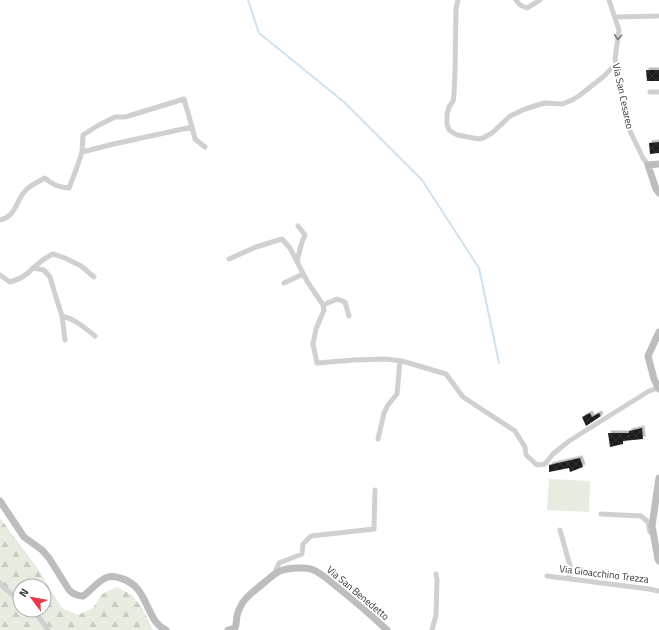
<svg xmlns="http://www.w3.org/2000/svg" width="659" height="630" viewBox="0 0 659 630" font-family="'Titillium Web',sans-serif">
<defs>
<pattern id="forest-firs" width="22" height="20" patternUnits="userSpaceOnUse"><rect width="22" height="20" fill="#e6ecdf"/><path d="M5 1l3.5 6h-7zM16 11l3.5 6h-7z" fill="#c6cbc0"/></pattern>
<pattern id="building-cross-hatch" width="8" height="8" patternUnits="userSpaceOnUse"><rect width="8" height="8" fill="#1a1a1a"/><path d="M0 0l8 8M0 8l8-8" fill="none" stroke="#333"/></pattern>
<filter id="shadow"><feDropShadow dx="2.5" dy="-2.5" stdDeviation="0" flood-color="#0004"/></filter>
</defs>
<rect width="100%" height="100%" fill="#fff"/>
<path fill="#e6ecdf" d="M549,479l41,2 -1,31 -42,-2z"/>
<path fill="url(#forest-firs)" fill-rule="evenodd" d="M0,518l36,48 26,42 16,7 15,-7 9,-14 15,-7 15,8 10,13 11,22h-153zM20,586h24v24h-24z"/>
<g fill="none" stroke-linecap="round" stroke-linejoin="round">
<path stroke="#cfe2ee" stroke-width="2" d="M248,0l11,33 85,69 78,78 57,88 15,71 5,24"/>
</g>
<path fill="url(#building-cross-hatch)" filter="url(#shadow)" d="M646,70h13v11h-12z
M659,142v11l-9,1 -1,-11z
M590,413l2,4 7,-4 2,3 -15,10 -4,-9z
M642,428l1,11 -20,2v3l-13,3 -2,-14h21v-2z
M580,458l3,9 -13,5 -1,-4 -20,4v-7z"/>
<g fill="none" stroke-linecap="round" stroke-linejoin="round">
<path stroke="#d0d0d0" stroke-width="5" d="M458,0l-2,9 -1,63 -1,23 -1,6 -4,6 -2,7v10l2,6 8,5 22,4 4,-1 9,-5 18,-17 15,-7 19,-6 18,1 10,-4 8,-5 23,-18 13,-13
M516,0l4,5 7,3 13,-8
M609,0l10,30 -4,29 15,72 13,27 5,7
M615,17l44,-1
M650,92h9
M192,127l3,12 10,8
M0,220c17,-4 15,-19 26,-30 5,-5 12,-8 19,-12 7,7 14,9 24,10l7,-18 6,-18 1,-17 14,-9 18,-9h10l59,-18 8,28 -78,17 -32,8
M229,259l27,-12 26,-8 8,9 17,33 16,24 1,5 -8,19 -3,15 4,19 37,-3 32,-1 16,2 44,13 17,23 52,34 10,16 1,8 11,10 8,-1 8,-10 16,-13 80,-50 9,-3
M297,261l5,-19 3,-7 -7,-9
M33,268l11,-9 9,-5 12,4 16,8 13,11
M0,275l10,7c8,-2 17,-7 23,-14l11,2 6,7 5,17 7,22 3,24
M284,283l19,-9
M323,305l14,-6 8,3 4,14
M62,316c13,3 23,12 33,20
M378,439l6,-26 4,-8 9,-11 3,-33
M601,514l40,2 7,6 2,10
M560,530l11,39 -2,10
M275,573l4,-10 23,-9 1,-10 8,-8 63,-7 1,-39
M547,576l102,13 10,2
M0,583l4,5 16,12
M31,610l7,6 10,14
M432,630l4,-15 1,-35 -1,-6"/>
<path stroke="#bdbdbd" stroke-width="7" d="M659,164l-11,1 8,24 3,4
M659,332l-11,24 6,23 5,10
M659,478l-7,48 6,33 1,2
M0,501l24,36 18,13 7,8 20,32c4,4 8,6 14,6 8,-5 15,-16 25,-19 4,-1 9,0 12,1 30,8 24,42 46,52
M228,630l7,-2c2,-4 1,-7 2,-12 1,-5 3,-9 6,-14 6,-8 15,-14 23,-21 5,-4 11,-10 17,-11 7,-2 22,-3 28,-1 9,3 18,11 25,17 18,14 35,29 51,44"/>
</g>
<defs><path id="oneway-chevron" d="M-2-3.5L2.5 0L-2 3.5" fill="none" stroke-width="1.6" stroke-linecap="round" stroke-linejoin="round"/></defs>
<use stroke="#7a7a7a" href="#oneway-chevron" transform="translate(618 37) rotate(94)"/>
<g text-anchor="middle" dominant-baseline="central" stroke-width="4" stroke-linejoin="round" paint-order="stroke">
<g font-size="10" fill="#333" stroke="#fff">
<text transform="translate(623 96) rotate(78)">Via San Cesareo</text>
<text transform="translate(604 574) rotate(7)">Via Gioacchino Trezza</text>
<text transform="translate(358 593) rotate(40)">Via San Benedetto</text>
</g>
</g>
<g transform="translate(32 598) rotate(302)"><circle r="19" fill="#ffffff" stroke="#adadad"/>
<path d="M0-3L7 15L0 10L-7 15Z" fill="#e63946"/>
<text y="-6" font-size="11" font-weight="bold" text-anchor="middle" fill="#333333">N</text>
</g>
</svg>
